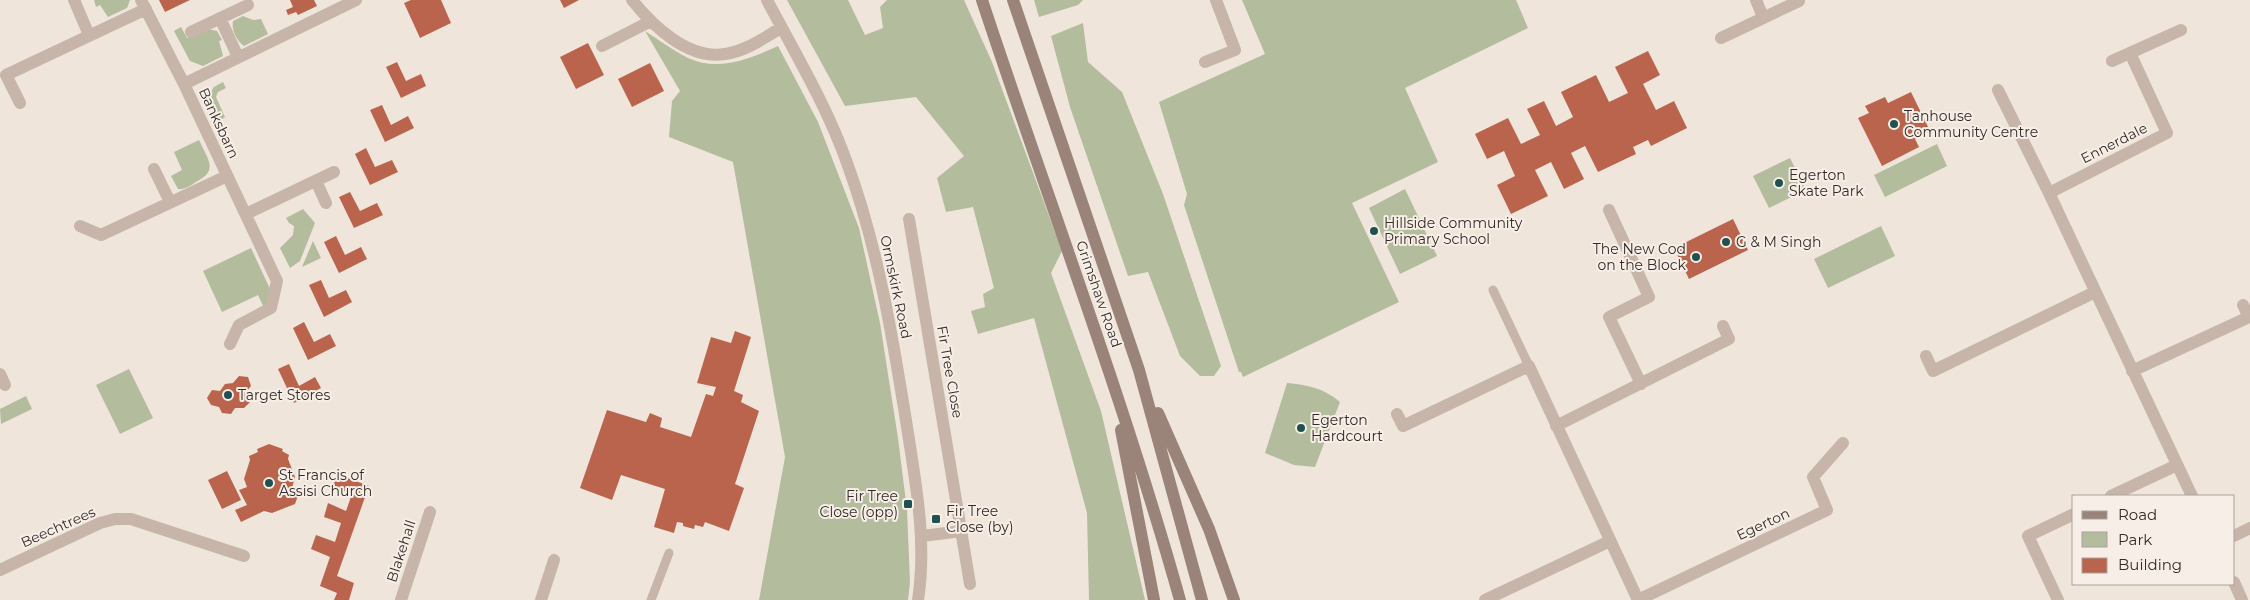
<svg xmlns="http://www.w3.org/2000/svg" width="2250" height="600" viewBox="0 0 2250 600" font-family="Montserrat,sans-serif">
<rect width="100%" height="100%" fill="#efe5db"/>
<path fill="#b3bd9d" d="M94,0h36l-3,8 -19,9 -8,-12 -4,2z
M787,0h61l17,35 18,-7 -3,-21 7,-7h77l28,62 70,189 -11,22 50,138 44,189h-56l-2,-87 -53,-195 -56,16 -7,-23 14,-4 -2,-13 11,-6 -21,-81 -27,5 -9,-34 27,-22 -48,-59 -71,9z
M1034,0h49l-5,5 -39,12z
M1242,0h274l12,28 -123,60 33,74 -86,41 47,99 -156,75 -2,-5h-2l-55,-167 3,-11 -28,-92 106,-48z
M243,16l10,4 8,-1 7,15 -24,12c-7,-5 -13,-16 -11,-25z
M1083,23l5,39 34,30 41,102 58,172 -7,10h-14l-20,-20 -32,-84 -20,4 -58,-169 -19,-71z
M181,27l6,11 21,-9 9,2 5,9 -3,1 4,15 -20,10 -13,-5 -16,-30z
M645,31c14,9 29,20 43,27 31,14 62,1 90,-12l40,76 41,106 21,95 18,115 9,72 3,72 -2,18h-149l26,-143 -52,-295 -64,-25 3,-36 8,-10z
M223,82l3,6 -8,4 -2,5 9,20 -6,4 -8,-16 -1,-12 4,-6z
M199,140c9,20 20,30 -3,42 -6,4 -12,8 -18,7l-7,-13 11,-6 -8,-18z
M1937,144l10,22 -62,31 -11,-22z
M1790,158l16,32 -37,18 -16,-32z
M1405,189l32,67 -37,18 -31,-66z
M303,209l12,14 -15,38 -10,7 -10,-20 13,-13 1,-9 -5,-3 -3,-5z
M1881,226l14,30 -67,32 -14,-29z
M313,241l8,17 -19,9z
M251,248l19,41v8l-6,11 -6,-13 -36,17 -19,-41z
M129,369l24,49 -33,16 -24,-49z
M1287,383c20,2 37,5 53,19l-25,65 -21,-2 -29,-12z
M26,396l6,13 -31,15 -1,-15z"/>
<path fill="#bb644d" d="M159,0h31l-25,12z
M290,0h24l3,6 -19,9 -2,-3 -8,3 -2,-5 7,-3z
M411,0h30l10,23 -31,15 -16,-35z
M560,0h19l-15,8z
M588,43l16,32 -28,14 -16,-32z
M1648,51l12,24 -17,9 13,26 18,-9 13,27 -36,18 -3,-6 -15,7 3,7 -38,18 -13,-26 -14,7 13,26 -20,10 -13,-27 -16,8 13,26 -37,18 -14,-29 18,-9 -11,-25 -17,8 -12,-25 33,-16 13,26 19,-9 -13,-26 17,-8 12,25 17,-9 -12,-25 35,-17 13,27 19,-9 -13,-26z
M397,62l9,19 15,-7 5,12 -25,12 -15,-31z
M650,63l14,28 -32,16 -14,-28z
M1911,92l19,39 -15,8 4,8 -37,19 -24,-48 11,-5 -4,-7 20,-9 3,6z
M382,105l9,20 17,-9 6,12 -29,14 -15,-32z
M366,148l9,19 17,-7 6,12 -28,13 -15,-31z
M350,192l10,19 17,-8 6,12 -29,13 -15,-31z
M1733,219l15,31 -59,29 -15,-31z
M336,236l9,19 16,-8 6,12 -28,14 -15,-31z
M321,280l8,18 17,-8 6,12 -28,15 -15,-32z
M304,322l10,20 16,-8 6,12 -28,14 -15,-32z
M735,331l16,6 -17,54 9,4 -2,7 18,9 -24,73 9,4 -15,43 -24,-9 -2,5 -8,-2 -1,4 -11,-3v-3l-6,-1 -3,11 -20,-6 11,-38 -44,-14 -9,25 -32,-12 27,-78 39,12 4,-9 12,5 -2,9 31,10 15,-43 7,2 3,-9 -19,-4 14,-46 20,6z
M289,364l10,22 16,-9 6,11 -27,15 -16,-34z
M239,376l9,1 3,9 -5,6 4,10 -6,6h-9l-4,6 -9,-1 -3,-6 -8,-2 -4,-7 5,-8 8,1 5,-7 8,-1z
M269,444l14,5 -1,2 7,4 -1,4 7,18 -3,11 8,2 -5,14 -23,9 -8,-2 -23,11 -6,-12 12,-5 -8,-15 8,-3 -3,-8 6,-19 -1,-4 9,-4 -1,-3z
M227,471l14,29 -19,9 -14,-29z
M337,474l32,12 -32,90 17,7 -5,17h-15l3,-7 -17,-7 10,-29 -19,-8 5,-14 19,7 6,-19 -17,-6 4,-14 18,8 6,-17 -19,-7z"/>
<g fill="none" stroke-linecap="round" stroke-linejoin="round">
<path stroke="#c6b5a8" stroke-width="9" d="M1493,290l36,76
M651,600l18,-47"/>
<path stroke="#c6b5a8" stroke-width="12" d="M74,0l15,35
M141,0l43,84 93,197 -6,27 -32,17 -9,19
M632,0c21,26 56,60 93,54 21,-3 39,-16 56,-26
M767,0c28,53 60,106 80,163 31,84 46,176 60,264 9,58 20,115 11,173
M1756,0l7,17
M220,18l18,39
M191,32l57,-27
M1721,38l78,-37
M602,46l49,-25
M2112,61l69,-31
M1205,62l30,-12 -19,-50
M184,84l172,-84
M1998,90l51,103 143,303
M20,103l-14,-28 140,-66
M154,169l16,33
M316,181l10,22
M2049,193l118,-60 -37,-80
M1609,210l40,87 -40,20 32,67
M246,214l88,-42
M909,219l61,365
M80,226l21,9 126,-59
M1926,356l7,15 162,-79
M2132,371l117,-54 -6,-12
M0,374l5,11
M1397,414l6,12 126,-60 109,234
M1556,426l173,-87 -6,-13
M2111,496l66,-31
M922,536l40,-5
M2234,536l16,-8
M0,570l100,-47 15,-4h16l113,37
M2234,582l8,18
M401,600l29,-88
M541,600l13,-40
M1485,600l125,-59
M1638,600l189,-90 -14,-33 30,-34
M2058,600l-30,-64 46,-22"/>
<path stroke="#9a847a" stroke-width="12" d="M982,0c66,200 141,397 198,600
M1013,0l126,370 63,230
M1158,413l51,116 25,71
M1121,430l33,170"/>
</g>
<g fill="#215051" stroke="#f7efe7" stroke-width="2">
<circle cx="1894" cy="124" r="5"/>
<circle cx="1779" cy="183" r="5"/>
<circle cx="1374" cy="231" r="5"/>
<circle cx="1726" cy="242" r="5"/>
<circle cx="1696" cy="257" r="5"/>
<circle cx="228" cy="395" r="5"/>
<circle cx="1301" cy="428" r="5"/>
<circle cx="269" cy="483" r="5"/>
<rect x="903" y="499" width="10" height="10" rx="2.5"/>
<rect x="931" y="514" width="10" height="10" rx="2.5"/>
</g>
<g text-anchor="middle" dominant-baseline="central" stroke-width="4" stroke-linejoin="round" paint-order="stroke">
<g font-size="14" fill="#342b28" stroke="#f7efe7" text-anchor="start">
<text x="1904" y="116">Tanhouse<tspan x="1904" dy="16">Community Centre</tspan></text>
<text x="1789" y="175">Egerton<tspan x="1789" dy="16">Skate Park</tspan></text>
<text x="1384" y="223">Hillside Community<tspan x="1384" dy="16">Primary School</tspan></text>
<text x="1736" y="242">G &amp; M Singh</text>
<text x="1686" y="249" text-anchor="end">The New Cod<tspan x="1686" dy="16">on the Block</tspan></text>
<text x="238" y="395">Target Stores</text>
<text x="1311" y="420">Egerton<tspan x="1311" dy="16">Hardcourt</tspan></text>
<text x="279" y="475">St Francis of<tspan x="279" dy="16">Assisi Church</tspan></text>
<text x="898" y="496" text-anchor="end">Fir Tree<tspan x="898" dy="16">Close (opp)</tspan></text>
<text x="946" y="511">Fir Tree<tspan x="946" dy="16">Close (by)</tspan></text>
</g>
<g font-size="14" fill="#342b28" stroke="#f7efe7">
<text transform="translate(219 123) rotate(65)">Banksbarn</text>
<text transform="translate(2114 143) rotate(-27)">Ennerdale</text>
<text transform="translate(896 287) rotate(78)">Ormskirk Road</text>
<text transform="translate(1099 294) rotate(71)">Grimshaw Road</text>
<text transform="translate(950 372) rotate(80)">Fir Tree Close</text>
<text transform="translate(1763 524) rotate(-25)">Egerton</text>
<text transform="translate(58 527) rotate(-24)">Beechtrees</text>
<text transform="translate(401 551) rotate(-72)">Blakehall</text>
</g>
</g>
<rect x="2072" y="495" width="162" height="90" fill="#f7efe7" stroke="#a9a19b"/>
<rect x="2082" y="511" width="25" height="8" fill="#9a847a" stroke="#a9a19b"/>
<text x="2118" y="520" font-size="15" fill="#342b28">Road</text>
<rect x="2082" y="532" width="25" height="15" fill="#b3bd9d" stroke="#a9a19b"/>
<text x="2118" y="545" font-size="15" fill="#342b28">Park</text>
<rect x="2082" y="558" width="25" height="15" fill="#bb644d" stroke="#a9a19b"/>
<text x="2118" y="570" font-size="15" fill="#342b28">Building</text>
</svg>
